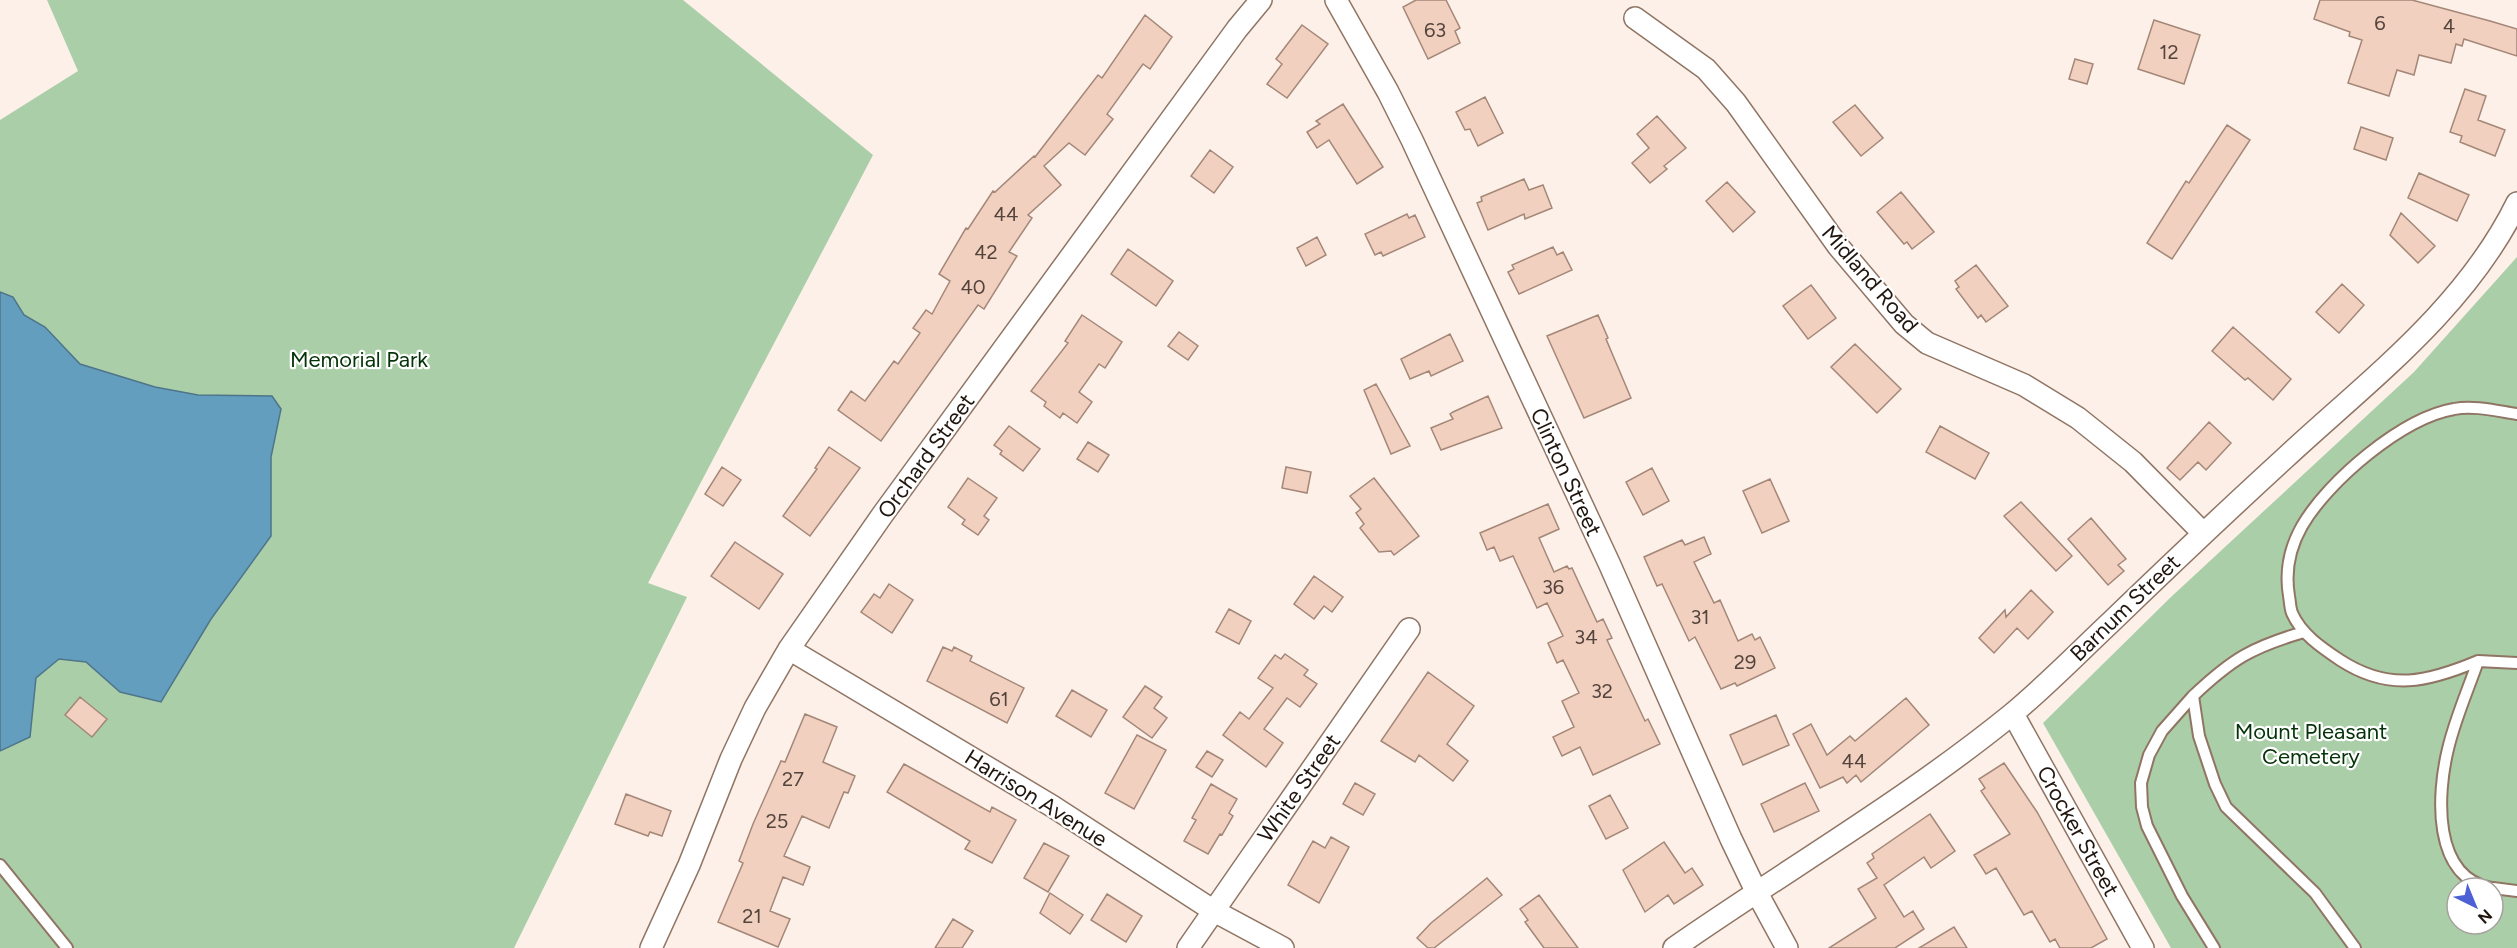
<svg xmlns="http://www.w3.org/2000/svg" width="2517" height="948" viewBox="0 0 2517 948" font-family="Figtree,sans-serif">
<rect width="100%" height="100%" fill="#fcf0e8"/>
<path fill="#aacea8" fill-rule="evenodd" d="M47,0h636l190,155 -225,428 39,14 -173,351h-514v-828l78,-49z
M2517,257v691h-346l-128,-225 128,-126 243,-225zM2457,888h36v36h-36z"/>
<path fill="#639ebe" stroke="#4f758a" stroke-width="1.5" d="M0,292l13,5 11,18 21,12 35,37 75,23 43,8 74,1 9,13 -10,48v79l-60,83 -50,83 -41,-10 -34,-30 -27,-3 -23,19 -6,59 -30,14z"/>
<path fill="#f1d0c0" stroke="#a48777" stroke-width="1.5" d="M1416,0h30l14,28 -5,3 5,12 -32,16 -25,-52z
M2320,0h92l78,21 27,8v27l-53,-17 -2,7 -6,-2 -5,19 -32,-8 -5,20 -17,-5 -8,26 -41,-13 14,-43 -13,-4 1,-4 -36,-13z
M1145,15l27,22 -22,32 -7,-5 -36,50 6,5 -28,36 -16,-12 -25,23 17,19 -33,30 4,3 -23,34 8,4 -33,53 -6,-4 -97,136 -43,-31 13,-19 14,10 29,-40 4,3 22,-31 -7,-5 13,-18 6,4 18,-33 -11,-7 27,-46 2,1 25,-38 2,1 39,-36 1,1 63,-82 4,3z
M2154,20l46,15 -16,49 -46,-15z
M1302,25l26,19 -41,54 -20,-14 15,-20 -6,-5z
M2075,59l18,5 -6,20 -18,-5z
M2465,89l21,7 -8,24 27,10 -10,26 -35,-14 2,-6 -12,-4z
M1485,97l18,36 -25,13 -8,-17 -5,1 -9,-18z
M1343,104l40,63 -26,17 -28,-44 -12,8 -10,-16 13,-8 -4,-3z
M1855,105l28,33 -22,18 -28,-34z
M1657,116l29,32 -22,18 3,3 -17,14 -18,-20 17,-15 -12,-14z
M2227,125l23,15 -78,119 -25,-16 39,-62 3,2z
M2361,127l32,11 -7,22 -32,-11z
M1210,150l23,17 -19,26 -23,-17z
M2419,173l50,22 -12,26 -49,-23z
M1524,179l5,11 14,-5 9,23 -27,11 -1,-5 -36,16 -11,-27 5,-2 -1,-4z
M1727,182l28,30 -22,20 -27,-31z
M1901,192l33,40 -22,17 -5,-7 -3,2 -27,-32z
M2401,213l34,33 -17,17 -28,-28z
M1407,214l2,4 6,-3 10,22 -42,19 -2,-4 -6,3 -10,-21z
M1317,237l9,18 -20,11 -9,-18z
M1553,247l4,8 6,-3 9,18 -53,24 -11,-22 6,-3 -2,-4z
M1128,249l45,32 -17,25 -45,-32z
M1976,265l32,41 -22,16 -5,-7 -3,3 -22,-29 3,-2 -4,-6z
M2342,284l22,21 -25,28 -23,-21z
M1811,285l25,33 -28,21 -25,-33z
M1082,315l40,27 -17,26 -6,-4 -20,28 13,10 -15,21 -14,-10 -3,5 -16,-12 2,-4 -15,-11 37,-48 -3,-2z
M1598,315l10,23 -2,1 25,59 -47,20 -37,-82z
M2233,327l58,52 -18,21 -25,-22 -3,2 -33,-29z
M1179,332l19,14 -10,14 -20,-14z
M1450,334l13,27 -32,15 -2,-5 -19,8 -9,-20z
M1855,344l46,45 -24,24 -46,-46z
M1376,384l34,62 -19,8 -27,-64z
M1488,396l14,32 -61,22 -10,-22 22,-9 -3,-5 3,-2z
M2209,422l22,21 -25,27 -8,-8 -18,18 -13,-12z
M1009,426l31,23 -17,22 -23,-17 2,-3 -8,-6z
M1940,426l49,27 -14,26 -49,-27z
M1088,442l21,13 -11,17 -21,-13z
M829,447l31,21 -50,68 -27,-20 34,-47 -2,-1z
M722,467l19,13 -18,26 -18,-12z
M1286,467l25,5 -4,21 -25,-5z
M1652,468l17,33 -26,14 -17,-33z
M968,478l29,20 -13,18 5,4 -11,15 -16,-11 3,-4 -17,-13z
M1374,478l45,58 -25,19 -3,-4 -12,1 -19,-24 4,-4 -8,-11 5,-4 -11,-13z
M1770,479l19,42 -27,12 -19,-42z
M2021,502l51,54 -16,15 -52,-55z
M1548,504l11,25 -20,9 15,34 13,-6 2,3 3,-1 25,54 6,-3 9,19 -5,2 38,81 3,-2 12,25 -67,31 -13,-28 -18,9 -9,-19 21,-10 -12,-26 17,-8 -16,-33 -6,3 -9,-20 15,-7 -16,-33 -10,5 -24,-52 -13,5 -6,-14 -7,3 -7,-17z
M2091,518l35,41 -8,6 6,6 -16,14 -40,-46z
M1704,537l7,17 -17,8 20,41 6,-3 18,41 14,-7 3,6 5,-3 15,31 -38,18 -2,-3 -14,6 -26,-52 -6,4 -27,-57 -5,2 -13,-29 38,-17 3,5z
M735,542l48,32 -24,35 -48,-33z
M1314,576l29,21 -11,15 -8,-6 -10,13 -20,-15z
M889,584l24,16 -21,33 -31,-21 13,-18 6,4z
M2031,590l22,22 -25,27 -11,-11 -23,25 -15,-15 26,-28 1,7z
M1229,609l22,12 -12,23 -23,-12z
M943,647l9,4 2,-4 18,9 -2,5 54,27 -17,35 -80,-42z
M1285,654l23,16 -4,5 13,9 -17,23 -13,-9 -23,31 19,14 -17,24 -43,-32 17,-23 9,7 24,-31 -15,-10 17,-23 6,4z
M1428,672l46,34 -27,38 21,17 -15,20 -34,-26 -4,7 -34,-21z
M1145,686l17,11 -8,11 13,10 -15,20 -29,-21z
M1072,690l35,20 -16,27 -35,-21z
M80,697l27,22 -15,18 -27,-22z
M1906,698l23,27 -68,57 -5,-7 -9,8 -4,-6 -23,11 -27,-54 18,-10 16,31 23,-19 5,5z
M805,714l32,13 -14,35 32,14 -7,17 -4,-1 -15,36 -27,-12 -18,40 26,11 -7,18 -20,-8 -13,34 20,8 -12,28 -60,-25 25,-59 -4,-2 14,-37 28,-63 4,1z
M1776,715l13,30 -46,20 -13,-30z
M1137,735l29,15 -32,59 -29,-16z
M1207,751l16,9 -11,17 -16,-10z
M2004,763l33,49 70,127 -16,9h-31l-5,-9 -5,3 -18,-31 -8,4 -28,-47 -10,6 -12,-19 36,-21 -29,-43 4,-3 -6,-9z
M904,764l86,48 2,-5 24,13 -24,43 -27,-14 5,-8 -83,-49z
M1355,783l20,11 -12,21 -20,-11z
M1805,783l14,28 -45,21 -13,-28z
M1211,784l26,15 -8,14 4,3 -11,19 -2,-1 -12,20 -24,-13 12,-21 -4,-2z
M626,794l45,17 -9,25 -12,-4 -2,4 -33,-12z
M1610,795l18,33 -22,11 -17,-33z
M1930,814l25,37 -24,17 -7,-11 -40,28 20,32 9,-6 11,18 -29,19h-66l47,-30 -18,-29 19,-11 -10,-15 7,-5 -2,-4z
M1331,837l18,10 -30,56 -31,-18 25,-44 12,7z
M1664,842l21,31 7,-5 11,17 -29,19 -6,-9 -23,17 -22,-42z
M1044,843l25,13 -21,36 -24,-14z
M1487,878l15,17 -68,53h-6l-11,-10 14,-15z
M1050,893l33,22 -13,19 -30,-21z
M1107,894l35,22 -16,26 -35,-22z
M1539,895l39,53h-34l-19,-26 3,-2 -8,-11z
M953,919l20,12 -11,17h-27z
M1954,927l13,21h-48z"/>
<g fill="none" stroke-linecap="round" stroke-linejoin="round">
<defs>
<path id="lane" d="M2478,661l39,2
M2193,696c39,-37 59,-49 111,-64
M0,865l67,83
M2491,888c-59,-11 -54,-94 -43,-139 7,-30 20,-59 30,-88 -50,21 -89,31 -138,-1 -18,-12 -39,-26 -48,-47 -2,-5 -2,-12 -3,-17 -4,-24 1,-49 13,-70 26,-45 100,-108 152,-117 20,-4 43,2 63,5
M2493,888l24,3
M2214,948l-32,-52 -35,-70 -5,-19 -1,-24 8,-28 13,-24 31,-35 6,40 16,48 11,23 89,86 40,55"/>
<path id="street" d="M1336,0l52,92 24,48 197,423 122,276 25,52 31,57
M1635,18l71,51 30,34 102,143 66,78 23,19 97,42 54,33 55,44 70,71
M789,649l263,157 162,105 69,37
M2013,714l130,234
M651,948l38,-83 42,-106 24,-51 34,-59 94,-135 354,-485 24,-29
M1188,948l221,-319
M1674,948c112,-78 231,-147 337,-233 35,-29 67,-62 100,-93 57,-55 115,-110 174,-164 84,-78 180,-149 232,-255"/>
</defs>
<use href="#lane" stroke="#907564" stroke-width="14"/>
<use href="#street" stroke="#907564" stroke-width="24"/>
<use href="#lane" stroke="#fff" stroke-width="10"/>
<use href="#street" stroke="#fff" stroke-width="21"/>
</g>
<g text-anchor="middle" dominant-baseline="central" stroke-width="4.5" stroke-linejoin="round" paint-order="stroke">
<g font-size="20" fill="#54443b">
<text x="2380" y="23">6</text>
<text x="2449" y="26">4</text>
<text x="1435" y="30">63</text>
<text x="2169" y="52">12</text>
<text x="1006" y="214">44</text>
<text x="986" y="252">42</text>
<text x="973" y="287">40</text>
<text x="1553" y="587">36</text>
<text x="1700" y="617">31</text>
<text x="1586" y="637">34</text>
<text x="1745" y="662">29</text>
<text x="1602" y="691">32</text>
<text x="999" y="699">61</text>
<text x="1854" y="761">44</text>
<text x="793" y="779">27</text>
<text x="777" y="821">25</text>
<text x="752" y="916">21</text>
</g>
<g font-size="22" fill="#20160f" stroke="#fff">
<text transform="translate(1870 279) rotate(49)">Midland Road</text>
<text transform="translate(926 456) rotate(-54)">Orchard Street</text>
<text transform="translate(1566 472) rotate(65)">Clinton Street</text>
<text transform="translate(2125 608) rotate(-44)">Barnum Street</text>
<text transform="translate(1299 788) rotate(-55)">White Street</text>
<text transform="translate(1036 798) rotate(32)">Harrison Avenue</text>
<text transform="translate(2078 831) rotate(61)">Crocker Street</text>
</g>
<g font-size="22" fill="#043307" stroke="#fff">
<text x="359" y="359">Memorial Park</text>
<text x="2311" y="731">Mount Pleasant<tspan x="2311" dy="25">Cemetery</tspan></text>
</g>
</g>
<g transform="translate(2475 906) rotate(137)"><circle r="28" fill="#ffffff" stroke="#a6a29f" stroke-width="1.5"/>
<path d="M0-4.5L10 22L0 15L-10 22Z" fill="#4d60d5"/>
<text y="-9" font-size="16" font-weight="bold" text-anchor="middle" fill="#20160f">N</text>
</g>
</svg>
